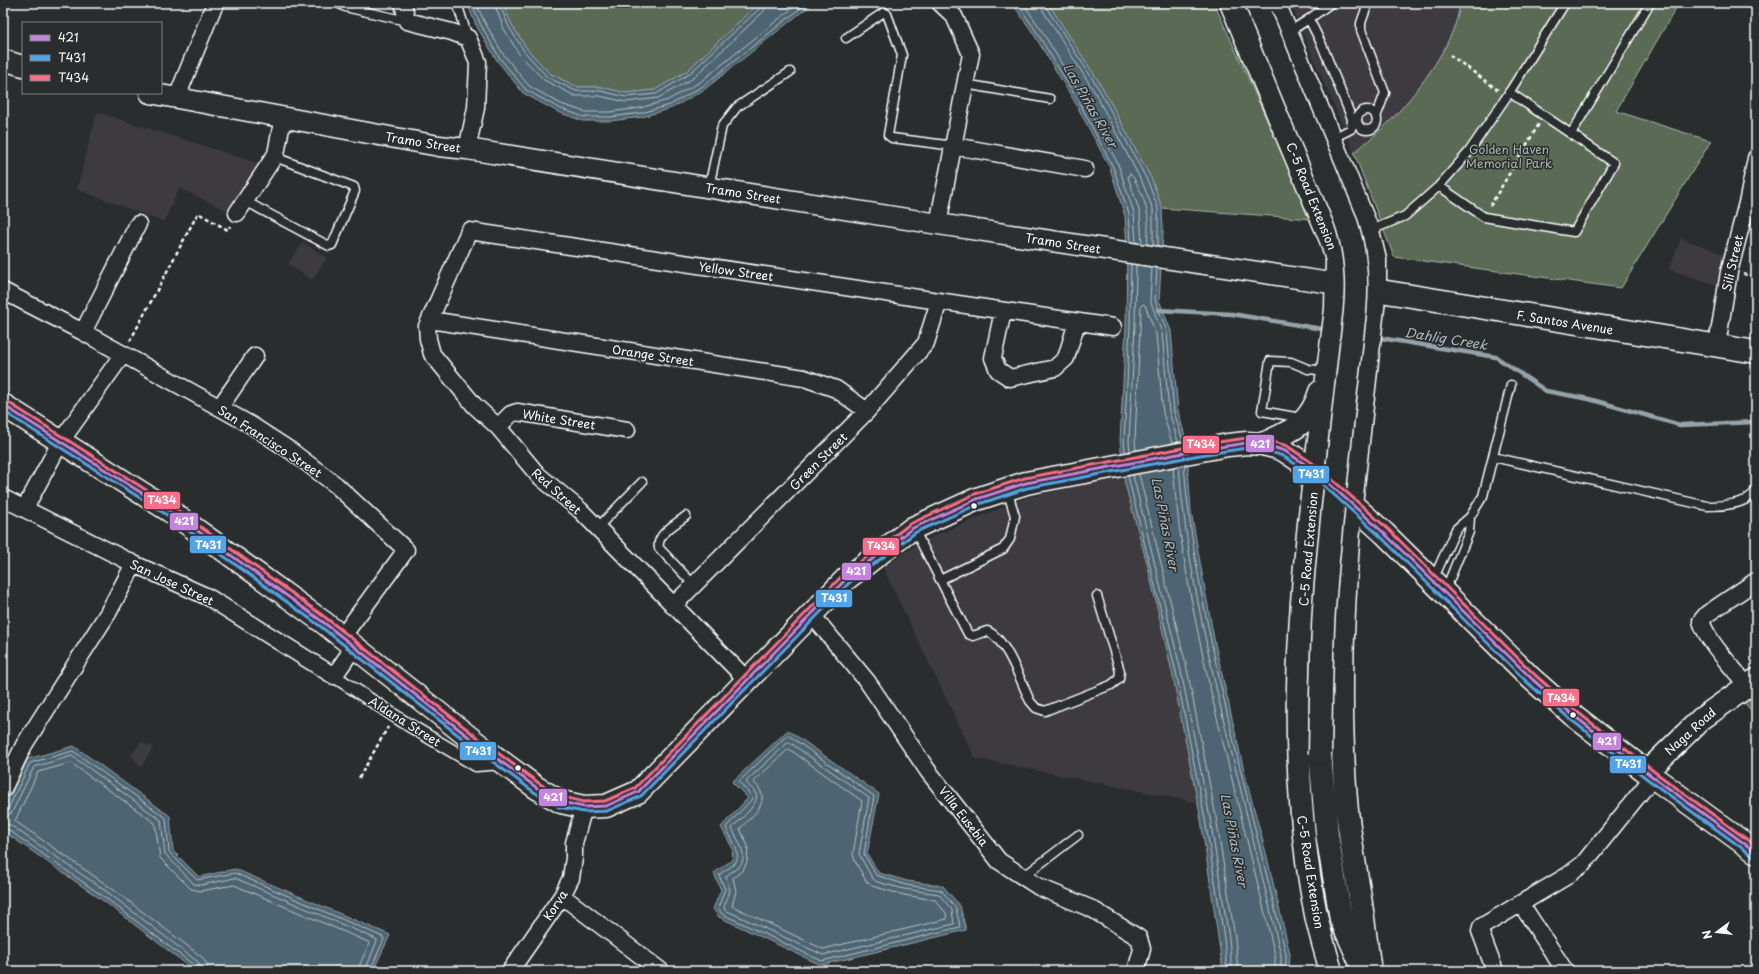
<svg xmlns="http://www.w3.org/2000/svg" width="1759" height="974" viewBox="0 0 1759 974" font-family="'Playpen Sans',sans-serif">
<rect width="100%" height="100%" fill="#2a2d2e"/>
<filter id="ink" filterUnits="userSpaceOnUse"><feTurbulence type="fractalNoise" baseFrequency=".025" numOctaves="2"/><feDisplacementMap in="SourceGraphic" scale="8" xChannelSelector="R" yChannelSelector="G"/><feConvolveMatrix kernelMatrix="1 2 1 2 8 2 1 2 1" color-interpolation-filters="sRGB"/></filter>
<g filter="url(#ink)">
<path fill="#3e3b40" d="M1290,3h170l-1,14 -14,33 -19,27 -34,42 -38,34z
M97,112l160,51 -24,50 -54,-25 -15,34 -87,-33z
M1681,238l47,18 -12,29 -47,-16z
M303,242l24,16 -15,22 -24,-16z
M1126,475l79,329 -230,-46 -92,-190 37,-26 105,-44z
M141,742l12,5 -12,20 -10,-11z"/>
<path fill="#5a6b54" stroke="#acb5aa" d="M502,3h257l-72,68 -32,19 -29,3 -25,-6h-24l-28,-14 -22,-24 -15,-24z
M1048,3h166l98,216 -150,-11 -10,-28 -50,-93z
M1460,3h219l-63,108 95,30 -90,147 -227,-31 -40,-104c12,-11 27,-22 39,-35 26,-29 63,-75 67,-115z
M1756,693v34l-5,-4 3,-9 -11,-13z"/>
<path fill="#4e6572" stroke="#95a3aa" d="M467,3h35l10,22 15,24 22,24 28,14h24l25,6 29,-3 32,-19 72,-68h54l-108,86 -33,19 -30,9 -32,4h-27l-25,-9 -35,-19 -27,-34 -20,-34z
M1012,3h36l54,84 50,93 10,28 1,25 -4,67 12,31 7,80 8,29 5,71 10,57 14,76 30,131 21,78 24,101 -1,17h-66l-22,-151 -29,-148 -25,-109 -22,-79 -5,-43 6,-115 1,-79 -2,-31 -15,-48 -34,-64 -43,-71z
M788,730l91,64 -12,60 12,19 28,8 36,5 17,20 6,24 -145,35 -102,-48 -6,-8 8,-19 -7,-17 18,-13 1,-11 -12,-22 27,-29 -16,-16z
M74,746l96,70 3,35 26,26 36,-8 155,66 -17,36h-178l-90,-69 -102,-71v-20l25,-52z"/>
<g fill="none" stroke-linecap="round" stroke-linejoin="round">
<path stroke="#b8c1c7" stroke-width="1" d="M471,3l9,20 19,34 27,33 33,18 25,9h26l31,-4 29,-8 33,-19 104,-83
M476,3l8,18 19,33 26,32 32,18 24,8h25l30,-4 28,-8 32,-18 99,-79
M494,3l10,26 15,25 25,26 31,16h25l26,6 32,-4 34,-19 72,-68 2,-8
M499,3l10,24 15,24 23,26 29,14h25l25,6 30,-3 33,-20 71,-66 1,-5
M1017,3l19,28 43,71 34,65 16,47 2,28
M1023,3l17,25 43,71 35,65 16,49 2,30
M1040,3l2,6 52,82 49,93 10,25v36
M1046,3v4l53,82 49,93 10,26v38
M1142,244l-2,-31 -12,-36 2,-3c6,4 16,30 17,38 2,10 1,22 0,32
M1152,267l-2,33 12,33 7,79 9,30
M1157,268l-2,32 12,32 7,80 9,29
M1136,450l-1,-9 6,-135 2,-2 2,1 11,29 7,79 9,30
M1130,451l-1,-10 6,-115 1,-61
M1125,452l-1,-11 6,-115 1,-62
M1184,465c6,82 23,159 41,239 19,84 41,167 61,250v17
M1179,466c6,82 23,159 41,239 20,83 41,166 61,250v16
M1173,468c6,80 23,159 41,237 20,84 41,167 61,250v16
M1139,474l48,195 29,148 19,120 3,34
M1133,475l48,196 29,147 19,120 3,33
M1128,476l48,196 29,147 19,119 3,33
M788,735l86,61 -10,58 12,21 30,10 35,5 15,18 4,19 -138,34 -100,-47 -4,-6 7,-19 -6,-14c5,-5 12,-7 16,-12 8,-10 -6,-27 -9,-36l26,-28 -1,-4 -12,-13z
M789,742l80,56 -10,56 13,24 5,4 27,7 35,5 13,16 2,14 -131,31 -98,-45 -1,-3 6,-16 -4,-15c3,-3 9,-6 13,-9 11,-12 -3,-28 -7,-39 6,-7 28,-24 24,-34 -2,-5 -8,-8 -10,-12z
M789,749l73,52 -9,53 2,7 11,20 6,5 32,9 31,5 11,13 1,6 -124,30 -91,-43 4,-15 -3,-13 10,-8 4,-8 1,-16 -8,-17c8,-10 27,-22 21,-37 -1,-4 -5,-7 -7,-10z
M3,811l5,-2 22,-46 43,-12 93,67 3,34 28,28 38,-7 148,64 1,2 -14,32
M3,816l6,-1 3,-3 22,-45 38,-11 89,64 4,34 29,30 7,1 34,-7 141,61 1,2 -12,30
M3,823l7,2 100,69 88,68 4,9
M3,828l4,1 100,70 88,67 2,5
M208,971l-2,-8 -4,-6 -88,-67 -99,-69 23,-49 33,-9 84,60 5,35 31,31 9,2 34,-6 134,57 1,2 -9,20 -1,7"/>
<path stroke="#95a3aa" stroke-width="4.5" d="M1158,310l74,4 96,16
M1374,337l122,20 50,34 43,8 91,26 76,-3"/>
<defs>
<path id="service" d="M338,3l7,4 62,14
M457,3l11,35
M1368,3l-7,20v7l24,63 -9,24
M1287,33l22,-14
M846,38l38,-26 3,2 15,41 -14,80 4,3 62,8
M965,84l85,15
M1357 120a10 10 0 1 1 20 0a10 10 0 1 1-20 0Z
M1571,134l79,-131
M1331,139l20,-10 1,-10 -30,-74 -13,-26 22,-16
M1439,186l45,31 90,15 40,-69 -105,-71
M709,187l13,-61 15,-19 53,-35
M245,201l84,45 3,-1 23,-54 -1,-4 -79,-30
M1369,231l36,-15 34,-30 29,-33 39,-57 58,-93
M1301,418l-39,-7 8,-50 21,1 17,7 19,2
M1493,457l214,49c15,0 41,-1 49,-16
M686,516c-10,8 -30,18 -27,32l35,37
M597,528l45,-46
M914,529l54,105 5,2 14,-5c19,7 34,51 43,70l6,7 9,3 66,-26 8,-6 1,-8 -23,-75
M940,580l63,-31 7,-10 5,-23 -8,-26
M1433,580l23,-51 14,-12 13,-21 28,-111
M1445,591l24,-59 1,-15
M1023,877l55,-42"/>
<path id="pedestrian" d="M334,676l73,48 69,41 26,-2"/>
<path id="minor" d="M403,3l4,18 45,11 16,6 10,24 -2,46 -9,41
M177,97l34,-84 5,-10
M954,146l131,23
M237,213l39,-59 7,-37
M938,224l33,-170 -17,-38 -14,-13
M3,291l80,41 168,93 40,26 45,34 70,65 -64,87
M1003,311l-10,47 5,12 12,8 45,-10 11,-10 11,-36
M430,320l374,58 32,11 31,22
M83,332l55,-108
M1717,345l12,-73 19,-73 8,-41
M220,407l35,-51
M498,427l13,-13 6,-2 110,18
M3,498l131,66 74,33 126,79 20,-29
M25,508l36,-67 62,-87
M673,606l194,-195 59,-68 13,-42
M812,615l55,66 61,90 71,90 40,26 53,22 47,29 3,11 -6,22
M748,681l-168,-171 -42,-35 -40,-48 -24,-22 -42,-51 -4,-15 -1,-13 42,-95 644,96
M1747,686c-14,-19 -39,-43 -46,-65l6,-7 49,-33
M3,789l21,-44 84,-132 26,-49
M562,896l99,75
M1521,904l44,67
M510,971l52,-75 9,-18 3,-20v-15l10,-36
M1495,971l-15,-40 1,-4 86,-51 16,-12 70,-87"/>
<path id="tertiary" d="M3,60l20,6
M150,93l289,53 28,3 471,75 399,60"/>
<path id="secondary" d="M1356,287l400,65
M3,405l167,106 153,111 161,127 53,39 24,14 23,5 22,-1 32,-14 208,-213 67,-51 64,-29 49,-16 202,-38 19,-2 16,1 12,3 10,4 30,20c-18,147 -28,298 1,444 4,19 10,38 15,56
M1351,504c-8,98 -13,198 -5,296 3,37 11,74 16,111 3,20 5,40 8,60
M1320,754l7,80 14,85 21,47
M1647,772l54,-53 55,-39"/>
<path id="primary" d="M1231,3l100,237 6,20 -1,49 -21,162 69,62 148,146 41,36 80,62 103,75
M1274,3l94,228 7,29v30l-24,214
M1263,444c28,-13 47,-19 57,-52"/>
</defs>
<use href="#service" stroke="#fff" stroke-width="11"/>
<use href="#pedestrian" stroke="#fff" stroke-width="15"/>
<use href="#minor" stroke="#fff" stroke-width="19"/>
<use href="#tertiary" stroke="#fff" stroke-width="23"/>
<use href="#secondary" stroke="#fff" stroke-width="25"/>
<use href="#primary" stroke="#fff" stroke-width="25"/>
<path stroke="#fff" stroke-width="2.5" stroke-dasharray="4 3" stroke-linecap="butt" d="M1450,55l48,35
M1490,206l49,-82
M1743,274l13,3
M130,341l68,-128 30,17 2,-4
M359,778l29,-51"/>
<use href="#service" stroke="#2a2d2e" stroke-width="8"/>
<use href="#pedestrian" stroke="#2a2d2e" stroke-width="12"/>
<use href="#minor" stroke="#2a2d2e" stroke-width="16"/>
<use href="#tertiary" stroke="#2a2d2e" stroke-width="20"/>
<use href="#secondary" stroke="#2a2d2e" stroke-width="22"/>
<use href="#primary" stroke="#2a2d2e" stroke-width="22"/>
<defs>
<path id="secondary-bridge" d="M1261,16l84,203c11,31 13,60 10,92 -11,100 -24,199 -31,298 -3,48 -3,97 -4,145"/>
</defs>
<use href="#secondary-bridge" stroke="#fff" stroke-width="25" stroke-linecap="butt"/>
<use href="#secondary-bridge" stroke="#2a2d2e" stroke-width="22"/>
<defs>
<path id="bus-1" d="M3,405l167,106 153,111 161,127 53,39 24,14 23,5 22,-1 32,-14 208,-213 67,-51 64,-29 49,-16 173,-33 48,-7 16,1 22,7 30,20 69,62 148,146 41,36 80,62 103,75"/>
<path id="bus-2" d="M3,411l164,104 153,111 161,127 53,39 25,15 25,5 23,-1 34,-15 208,-213 67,-51 63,-28 48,-16 173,-33 47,-7 15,1 21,7 29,19 69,62 147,146 42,36 80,62 103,75"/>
<path id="bus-3" d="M6,401l167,106 153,111 161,127 53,39 23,13 21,5 21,-1 30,-13 207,-212 68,-52 65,-30 50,-16 173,-33 49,-7 17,1 23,7 31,21 70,62 147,146 41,36 80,62 100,73"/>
</defs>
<use href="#bus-1" stroke="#2a2d2e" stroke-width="6"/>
<use href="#bus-2" stroke="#2a2d2e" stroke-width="6"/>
<use href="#bus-3" stroke="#2a2d2e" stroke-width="6"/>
<use href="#bus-1" stroke="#c483df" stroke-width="3"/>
<use href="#bus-2" stroke="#53a3e8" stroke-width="3"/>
<use href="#bus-3" stroke="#fb6d88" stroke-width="3"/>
</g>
</g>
<g fill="#fff" stroke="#2a2d2e" stroke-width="1.5">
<circle cx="974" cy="506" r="3.5"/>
<circle cx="1573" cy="715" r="3.5"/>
<circle cx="518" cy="768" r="3.5"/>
</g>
<g text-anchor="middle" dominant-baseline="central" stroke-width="3" stroke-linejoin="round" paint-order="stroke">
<g font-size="12" fill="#fff" stroke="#2a2d2e">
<text transform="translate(423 142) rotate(9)">Tramo Street</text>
<text transform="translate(743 193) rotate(9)">Tramo Street</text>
<text transform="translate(1312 196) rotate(68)">C-5 Road Extension</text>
<text transform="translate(1063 243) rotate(9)">Tramo Street</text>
<text transform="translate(1732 263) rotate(-77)">Sili Street</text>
<text transform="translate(736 271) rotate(8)">Yellow Street</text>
<text transform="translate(1565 322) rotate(9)">F. Santos Avenue</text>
<text transform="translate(653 355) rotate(9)">Orange Street</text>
<text transform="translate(559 419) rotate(9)">White Street</text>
<text transform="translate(270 441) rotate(33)">San Francisco Street</text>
<text transform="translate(818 461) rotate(-45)">Green Street</text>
<text transform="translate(557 491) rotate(42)">Red Street</text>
<text transform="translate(1308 549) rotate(-85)">C-5 Road Extension</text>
<text transform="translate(172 582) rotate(25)">San Jose Street</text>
<text transform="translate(405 721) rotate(32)">Aldana Street</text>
<text transform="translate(1690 731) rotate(-42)">Naga Road</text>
<text transform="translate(964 816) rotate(52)">Villa Eusebia</text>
<text transform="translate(1311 872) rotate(81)">C-5 Road Extension</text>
<text transform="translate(555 905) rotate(-57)">Korva</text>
</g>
<g font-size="12" fill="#acb5aa" stroke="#2a2d2e">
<text x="1509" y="149">Golden Haven<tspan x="1509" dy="14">Memorial Park</tspan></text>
</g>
<g font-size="13" font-style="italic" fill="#afbac0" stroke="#2a2d2e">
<text transform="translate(1091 105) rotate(60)">Las Piñas River</text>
<text transform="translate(1446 338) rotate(9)">Dahlig Creek</text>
<text transform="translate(1166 524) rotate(79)">Las Piñas River</text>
<text transform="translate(1235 840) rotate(79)">Las Piñas River</text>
</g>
</g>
<g stroke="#2a2d2e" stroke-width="1.5">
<rect x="1245" y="434" width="30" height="19" rx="4" fill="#c483df"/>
<rect x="1182" y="435" width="38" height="19" rx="4" fill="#fb6d88"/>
<rect x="1292" y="465" width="38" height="19" rx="4" fill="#53a3e8"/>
<rect x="143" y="491" width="38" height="19" rx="4" fill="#fb6d88"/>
<rect x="169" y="512" width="30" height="19" rx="4" fill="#c483df"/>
<rect x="189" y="535" width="38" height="19" rx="4" fill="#53a3e8"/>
<rect x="862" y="537" width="38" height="19" rx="4" fill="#fb6d88"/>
<rect x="841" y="562" width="31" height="19" rx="4" fill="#c483df"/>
<rect x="815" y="589" width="38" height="19" rx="4" fill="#53a3e8"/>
<rect x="1542" y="688" width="38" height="19" rx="4" fill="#fb6d88"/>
<rect x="1592" y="732" width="30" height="19" rx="4" fill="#c483df"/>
<rect x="459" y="741" width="38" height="20" rx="4" fill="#53a3e8"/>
<rect x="1609" y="755" width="38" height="19" rx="4" fill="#53a3e8"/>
<rect x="538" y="788" width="30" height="19" rx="4" fill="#c483df"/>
</g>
<g font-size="11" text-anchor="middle" font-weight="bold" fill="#fff">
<text x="1260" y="448">421</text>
<text x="1201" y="448">T434</text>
<text x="1311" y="478">T431</text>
<text x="162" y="504">T434</text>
<text x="184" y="525">421</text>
<text x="208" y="549">T431</text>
<text x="881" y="550">T434</text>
<text x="856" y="575">421</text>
<text x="834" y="602">T431</text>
<text x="1561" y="702">T434</text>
<text x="1607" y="745">421</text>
<text x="478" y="755">T431</text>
<text x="1628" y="768">T431</text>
<text x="553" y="801">421</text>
</g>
<rect width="1759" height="974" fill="none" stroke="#2a2d2e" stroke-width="16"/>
<rect x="8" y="8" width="1743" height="958" fill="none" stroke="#fff" stroke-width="1.5" filter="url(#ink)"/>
<rect x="22" y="22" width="140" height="72" fill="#2a2d2e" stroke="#7f8182"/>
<rect x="30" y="35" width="20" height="6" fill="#c483df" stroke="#7f8182"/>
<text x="58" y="42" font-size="12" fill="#ffffff">421</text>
<rect x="30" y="55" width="20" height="6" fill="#53a3e8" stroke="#7f8182"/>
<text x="58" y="62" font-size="12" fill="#ffffff">T431</text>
<rect x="30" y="75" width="20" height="6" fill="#fb6d88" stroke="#7f8182"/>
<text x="58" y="82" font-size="12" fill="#ffffff">T434</text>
<g transform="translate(1717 932) rotate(255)" stroke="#2a2d2e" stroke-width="3" paint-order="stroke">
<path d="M0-3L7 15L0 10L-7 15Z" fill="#ffffff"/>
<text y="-6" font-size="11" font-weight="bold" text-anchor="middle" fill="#ffffff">N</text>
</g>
</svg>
